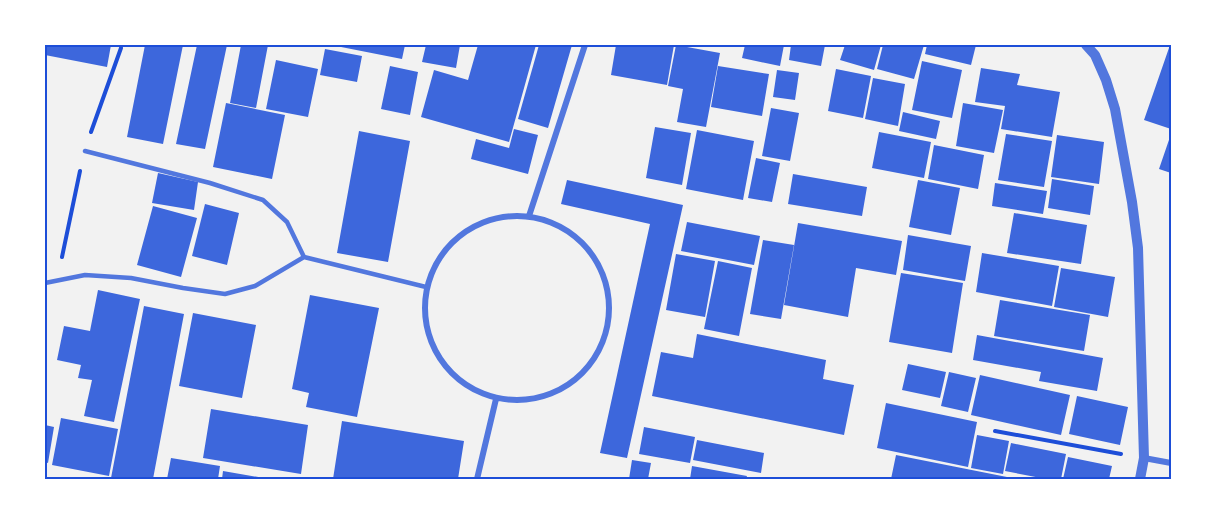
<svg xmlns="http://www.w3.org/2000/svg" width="1216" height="524" viewBox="0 0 1216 524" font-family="'Nunito Sans',sans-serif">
<rect width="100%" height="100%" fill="#f2f2f2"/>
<path fill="#3d67dc" d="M45,45h66l-4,22 -62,-12z
M145,45h38l-20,99 -36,-7z
M197,45h30l-22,104 -29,-5z
M241,45h27l-12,63 -26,-5z
M337,45h68l-3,14 -66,-13z
M426,45h34l-4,23 -34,-6z
M478,45h58l-27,97 -88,-25 13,-47 34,10z
M539,45h33l-24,83 -30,-9z
M616,45h58l-7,40 -56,-10z
M676,45l44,8 -14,74 -29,-5 6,-33 -15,-3z
M745,45h39l-4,21 -38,-8z
M791,45h34l-4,21 -32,-6z
M845,45h36l-7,25 -34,-10z
M883,45h41l-10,34 -37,-10z
M927,45h49l-5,20 -46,-11z
M1170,45h1v84l-27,-9z
M325,49l37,7 -5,26 -37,-7z
M276,60l42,9 -10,48 -42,-8z
M922,61l40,9 -10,48 -40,-8z
M390,66l28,6 -8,43 -29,-6z
M718,66l51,8 -7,42 -51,-9z
M981,68l39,6 -3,11 43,7 -8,45 -51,-8 4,-23 -30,-4z
M836,69l35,7 -8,42 -35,-7z
M777,70l22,3 -4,27 -22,-3z
M873,78l32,6 -7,42 -33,-7z
M226,103l59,12 -13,64 -59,-12z
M963,103l40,7 -9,43 -38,-7z
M771,108l28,5 -9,48 -28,-5z
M903,112l37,9 -4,18 -37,-8z
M655,127l36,6 -9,52 -36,-7z
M514,129l24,6 -10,39 -57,-15 5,-20 33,9z
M697,130l57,11 -11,59 -57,-11z
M359,131l51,10 -22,121 -51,-9z
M879,132l52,10 -7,36 -52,-10z
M1006,134l46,7 -8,46 -46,-7z
M1171,134v39l-12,-4z
M1057,135l47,7 -5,42 -48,-7z
M934,145l50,10 -6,34 -50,-10z
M756,158l24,5 -8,39 -24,-4z
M158,173l40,9 -4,28 -42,-7z
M793,174l74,13 -5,29 -74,-12z
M1052,179l42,7 -4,29 -42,-7z
M567,180l116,25 -56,253 -27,-5 50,-229 -89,-20z
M918,180l42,8 -9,47 -42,-8z
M995,183l52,8 -4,23 -51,-8z
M205,204l34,9 -12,52 -35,-9z
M153,206l44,12 -16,59 -44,-12z
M1014,213l73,12 -6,39 -74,-11z
M687,222l73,14 -6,29 -73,-14z
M798,223l104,18 -6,34 -40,-7 -8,49 -64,-12z
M908,235l63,11 -6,35 -62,-11z
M763,240l31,5 -13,74 -31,-5z
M982,253l77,13 -7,40 -76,-14z
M676,254l39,7 -10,56 -39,-7z
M718,261l34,7 -13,68 -35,-7z
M1061,268l54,9 -7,40 -54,-10z
M901,273l62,10 -11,70 -63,-11z
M98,290l42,9 -26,123 -30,-6 8,-36 -14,-2 3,-13 -24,-5 7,-34 26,5z
M310,295l69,13 -22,109 -51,-10 3,-14 -17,-4z
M1000,300l90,15 -6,36 -90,-15z
M144,306l40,8 -31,165h-35l-7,-1z
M193,313l63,12 -14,73 -63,-12z
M697,334l129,26 -3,19 31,6 -10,50 -192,-39 9,-44 32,6z
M977,335l126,23 -6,33 -58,-10 2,-9 -68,-12z
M908,364l38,8 -6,26 -38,-8z
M949,372l27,6 -8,34 -27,-6z
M980,375l90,20 -9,40 -90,-20z
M1077,396l51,11 -8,38 -51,-11z
M886,403l91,19 -9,45 -91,-19z
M211,409l97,16 -7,49 -98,-16z
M61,418l57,11 -9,47 -57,-11z
M342,421l122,20 -6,38h-125z
M45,425l9,2 -6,36 -3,-1z
M644,427l51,10 -5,26 -51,-9z
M977,435l32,6 -6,33 -32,-6z
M697,440l67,13 -3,20 -68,-13z
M1011,443l55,11 -5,25h-15l-41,-8z
M896,455l111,22v2h-116z
M1068,457l44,9 -3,13h-46z
M171,458l49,8 -2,13h-51z
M632,460l19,3 -3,16h-19z
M692,466l55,10 -1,3h-56z
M223,471l41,7v1h-42z"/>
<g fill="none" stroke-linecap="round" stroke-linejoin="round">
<path stroke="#1d4ed8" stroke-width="4" d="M91,132l30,-84
M62,257l18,-86
M995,431l126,23"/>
<path stroke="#5277de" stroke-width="4.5" d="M85,151l125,32 53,17 24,22 17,35
M45,283l40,-8 46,3 52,10 42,6 30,-8 49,-29 122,30"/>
<path stroke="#5277de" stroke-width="6" d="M425 308a92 92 0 1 1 184 0a92 92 0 1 1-184 0Z
M529,216l56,-171
M1144,458l27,5
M477,479l19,-80"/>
<path stroke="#5277de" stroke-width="10" d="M1086,45l9,10 11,25 9,29 17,93 6,46 6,210 -4,21"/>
</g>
<rect width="1216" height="524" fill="none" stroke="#ffffff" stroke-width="93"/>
<rect x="46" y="46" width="1124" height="432" fill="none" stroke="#1d4ed8" stroke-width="2"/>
</svg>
